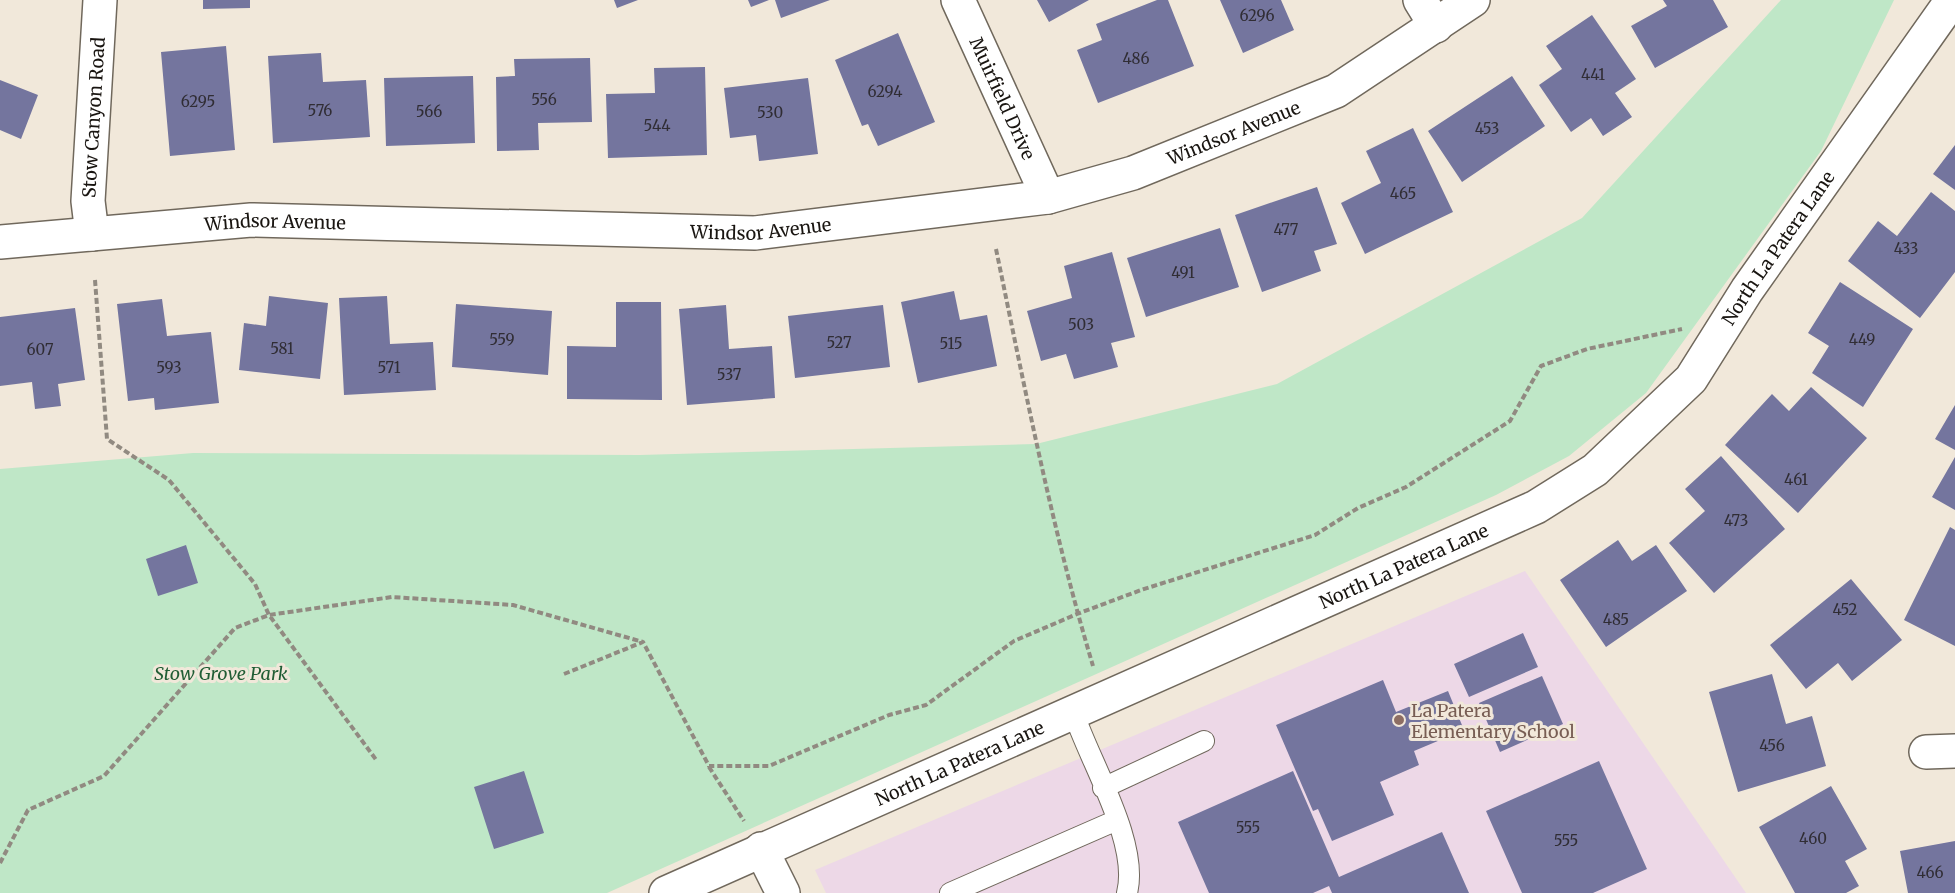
<svg xmlns="http://www.w3.org/2000/svg" width="1955" height="893" viewBox="0 0 1955 893" font-family="Merriweather,serif">
<rect width="100%" height="100%" fill="#f1e8da"/>
<path fill="#edd8e7" d="M1525,571l221,322h-920l-11,-23z"/>
<path fill="#bfe7c7" d="M1781,0h113l-73,151 -175,242 -77,63 -73,39 -889,398h-607v-424l193,-16 447,2 396,-11 241,-60 305,-166z"/>
<path fill="#74759e" d="M203,0h47v8l-47,1z
M614,0h24l-21,8z
M748,0h21l-18,7z
M775,0h55l-49,18z
M1037,0h52l-40,22z
M1157,0h11l26,66 -96,37 -21,-53 25,-10 -6,-16z
M1220,0h61l13,30 -51,23z
M1663,0h50l15,27 -73,41 -24,-42 36,-20z
M1592,15l44,64 -21,14 17,24 -29,19 -12,-18 -20,14 -32,-47 23,-16 -16,-23z
M898,33l37,89 -57,24 -10,-22 -6,2 -27,-66z
M226,46l9,104 -65,6 -9,-104z
M321,53l2,29 43,-2 4,57 -97,6 -5,-87z
M590,58l2,64 -54,1 1,27 -42,1 -1,-74 19,-1 -1,-17z
M705,67l2,88 -99,3 -2,-64 49,-1 -1,-25z
M473,76l2,67 -89,3 -2,-68z
M1512,76l33,50 -83,56 -34,-51z
M808,78l10,76 -59,7 -3,-26 -26,3 -6,-50z
M0,80l38,15 -17,44 -21,-9z
M1413,128l40,84 -88,42 -24,-51 40,-20 -15,-32z
M1955,145v45l-22,-16z
M1317,187l20,57 -23,7 7,20 -59,21 -27,-77z
M1931,192l24,19v61l-35,46 -72,-57 30,-40 19,15z
M1220,228l19,59 -93,30 -19,-59z
M1112,252l23,85 -24,6 7,24 -44,12 -8,-25 -25,7 -14,-50 45,-13 -8,-32z
M1840,282l73,47 -50,78 -51,-34 17,-27 -21,-13z
M954,291l6,29 27,-5 10,51 -79,17 -17,-81z
M269,296l59,7 -8,76 -81,-9 5,-47 22,3z
M387,296l3,48 43,-2 3,48 -92,5 -5,-97z
M162,299l5,37 44,-4 8,71 -64,7 -1,-12 -26,3 -11,-97z
M616,302h45l1,98 -95,-1v-53l49,1z
M456,304l96,7 -4,64 -96,-8z
M726,305l3,44 43,-3 3,52 -88,7 -8,-96z
M883,305l7,62 -95,11 -7,-62z
M75,308l10,72 -27,4 3,22 -26,3 -3,-27 -32,4v-69z
M1811,387l56,51 -69,75 -73,-68 47,-51 17,17z
M1955,405v45l-20,-11z
M1721,456l64,73 -71,64 -45,-50 36,-32 -20,-22z
M1955,457v53l-23,-13z
M1950,527l5,3v116l-51,-26z
M1618,540l14,21 24,-16 31,46 -81,56 -46,-67z
M186,545l12,38 -40,13 -12,-37z
M1851,579l51,61 -50,41 -14,-18 -32,26 -36,-44z
M1523,633l15,34 -69,30 -15,-33z
M1772,674l14,50 26,-8 14,50 -88,26 -29,-100z
M1542,676l21,48 -63,28 -21,-49z
M1383,680l13,32 52,-21 16,39 -50,21 5,14 -39,17 14,33 -62,26 -14,-32 -5,2 -37,-86z
M1599,761l48,108 -54,24h-71l-36,-82z
M524,771l20,62 -50,16 -20,-62z
M1293,771l46,106 103,-45 27,61h-137l-3,-7 -16,7h-104l-31,-71z
M1831,786l36,63 -22,12 14,25 -13,7h-51l-36,-66z
M1955,841v52h-47l-8,-42z"/>
<g fill="none" stroke-linecap="round" stroke-linejoin="round">
<defs>
<path id="service" d="M1073,711c16,50 67,131 54,182
M1103,788l101,-47
M950,893l167,-73"/>
<g id="minor">
<path id="s1" d="M958,0l90,197"/>
<path d="M1420,0l16,26"/>
<path id="s2" d="M92,234l-4,-33 12,-201"/>
<path id="s3" d="M0,242l251,-22 504,13 293,-36 85,-24 203,-82 137,-91"/>
<path d="M1926,752l29,-1"/>
<path d="M761,849l22,44"/>
</g>
<g id="tertiary">
<path id="s4" d="M666,893l870,-386 59,-37 96,-91 56,-89 205,-290"/>
</g>
</defs>
<use href="#service" stroke="#70685c" stroke-width="22"/>
<use href="#minor" stroke="#70685c" stroke-width="36"/>
<use href="#tertiary" stroke="#70685c" stroke-width="36"/>
<path stroke="#918a81" stroke-width="4" stroke-dasharray="6 3" stroke-linecap="butt" d="M996,249c29,140 56,280 97,417
M95,280l12,159 62,41 86,104 14,31 108,146
M564,674l79,-32 66,124h60l120,-51 37,-10 88,-64 63,-27 64,-24 174,-55 43,-27 48,-21 104,-66 31,-55 46,-17 95,-20
M709,767l35,54
M0,863l28,-53 76,-34 131,-148 34,-13 123,-18 121,8 130,37"/>
<use href="#service" stroke="#fff" stroke-width="20"/>
<use href="#minor" stroke="#fff" stroke-width="33"/>
<use href="#tertiary" stroke="#fff" stroke-width="33"/>
</g>
<circle fill="#8d6e63" stroke="#f1e8da" stroke-width="2" cx="1399" cy="720" r="6"/>
<g text-anchor="middle" dominant-baseline="central" stroke-width="6" stroke-linejoin="round" paint-order="stroke">
<g font-size="15" fill="#302d34">
<text x="1257" y="15">6296</text>
<text x="1136" y="58">486</text>
<text x="1593" y="74">441</text>
<text x="885" y="91">6294</text>
<text x="544" y="99">556</text>
<text x="198" y="101">6295</text>
<text x="320" y="110">576</text>
<text x="429" y="111">566</text>
<text x="770" y="112">530</text>
<text x="657" y="125">544</text>
<text x="1487" y="128">453</text>
<text x="1403" y="193">465</text>
<text x="1286" y="229">477</text>
<text x="1906" y="248">433</text>
<text x="1183" y="272">491</text>
<text x="1081" y="324">503</text>
<text x="502" y="339">559</text>
<text x="1862" y="339">449</text>
<text x="839" y="342">527</text>
<text x="951" y="343">515</text>
<text x="282" y="348">581</text>
<text x="40" y="349">607</text>
<text x="169" y="367">593</text>
<text x="389" y="367">571</text>
<text x="729" y="374">537</text>
<text x="1796" y="479">461</text>
<text x="1736" y="520">473</text>
<text x="1845" y="609">452</text>
<text x="1616" y="619">485</text>
<text x="1772" y="745">456</text>
<text x="1248" y="827">555</text>
<text x="1813" y="838">460</text>
<text x="1566" y="840">555</text>
<text x="1930" y="872">466</text>
</g>
<g font-size="18" fill="#191511" stroke="#f1e8da">
<text stroke="none"><textPath href="#s1" startOffset="108">Muirfield Drive</textPath></text>
<text stroke="none"><textPath href="#s2" startOffset="117">Stow Canyon Road</textPath></text>
<text stroke="none"><textPath href="#s3" startOffset="1248">Windsor Avenue</textPath></text>
<text stroke="none"><textPath href="#s3" startOffset="276">Windsor Avenue</textPath></text>
<text stroke="none"><textPath href="#s3" startOffset="762">Windsor Avenue</textPath></text>
<text stroke="none"><textPath href="#s4" startOffset="1311">North La Patera Lane</textPath></text>
<text stroke="none"><textPath href="#s4" startOffset="807">North La Patera Lane</textPath></text>
<text stroke="none"><textPath href="#s4" startOffset="321">North La Patera Lane</textPath></text>
</g>
<g font-size="18" font-style="italic" fill="#205d34" stroke="#f1e8da">
<text x="221" y="673">Stow Grove Park</text>
</g>
<g font-size="18" fill="#785e54" stroke="#f1e8da" text-anchor="start">
<text x="1411" y="710">La Patera<tspan x="1411" dy="21">Elementary School</tspan></text>
</g>
</g>
</svg>
